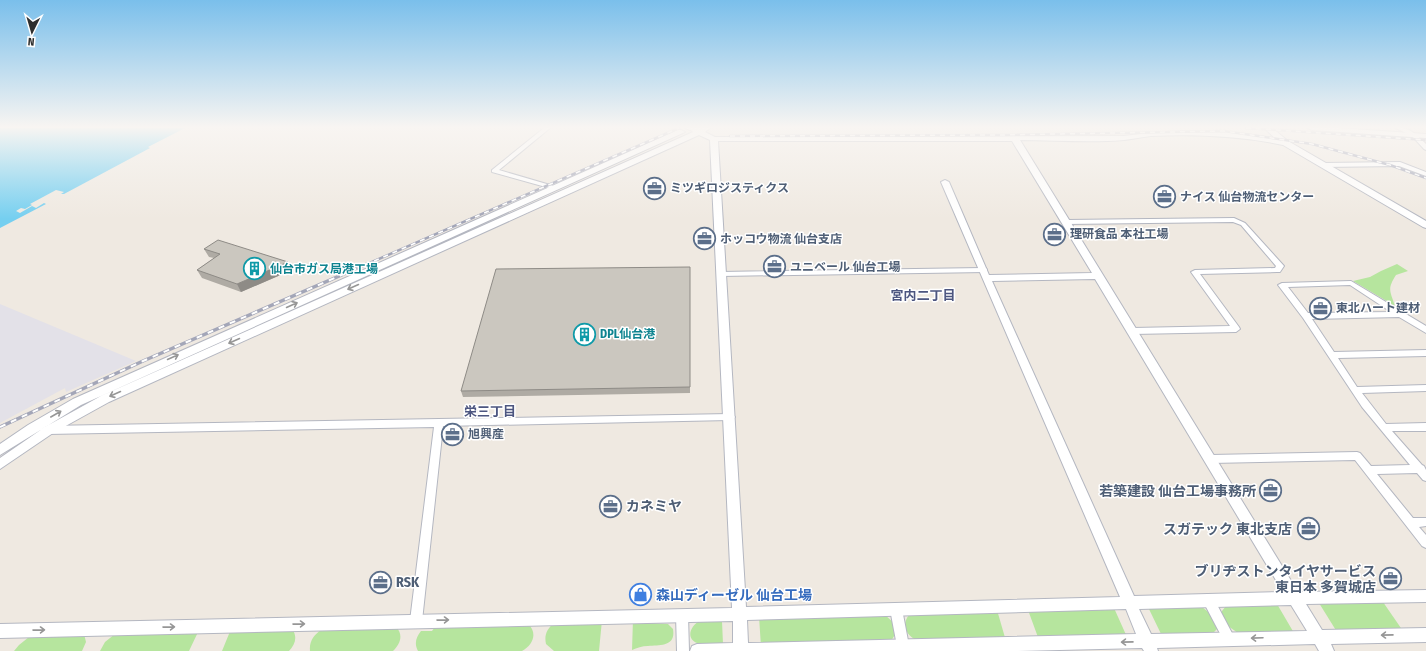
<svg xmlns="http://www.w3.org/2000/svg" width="1426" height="651" viewBox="0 0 1426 651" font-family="'Fira Sans Condensed','Noto Sans JP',sans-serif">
<rect width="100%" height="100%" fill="#efe9e1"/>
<path fill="#e3e1e8" d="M0,304l136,57 -70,31 -1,-4 -65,35z"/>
<path fill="#b6e59e" d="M1397,264l11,7 -12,4c-9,14 -6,16 -1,31l-42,-25 17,-4 11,-6z
M1383,602l20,29 -66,1 -18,-29z
M1277,604l17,29h-56l-10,-7 -6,-11v-4l4,-5z
M1148,607h54l10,8 5,10v4l-6,6 -49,1z
M1114,608l13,29 -88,3 -11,-30z
M997,610l9,31 -90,-1c-10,-5 -15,-15 -7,-25z
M885,615l9,8 2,10 -5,8 -130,6 -2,-31z
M633,619l14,4 21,1 5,5c3,18 -13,16 -25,17 -6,0 -11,2 -16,4z
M602,620l-3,31h-45l-8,-7c-2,-9 1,-15 8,-21z
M700,621h22l1,23c-8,0 -19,2 -26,-1 -12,-5 -6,-18 3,-22z
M437,624h91c10,9 5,21 -6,27h-104c-4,-7 -2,-14 3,-20h11z
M396,627c8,8 4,17 -3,24h-83c-1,-10 4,-16 12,-22z
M231,629h61c6,8 3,16 -3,22h-67z
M199,630l-10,21h-89l5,-9 10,-8z
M84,634l2,8 -4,9h-68l5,-6 10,-8z"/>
<path fill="#75cff0" d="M0,128h185l-37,19 2,1 -86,46h-3l3,-2 -8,-2 -26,14 2,1 -7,4 -4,-1 -5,3 4,2 12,-7 4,2 8,-5 2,1 -46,24z"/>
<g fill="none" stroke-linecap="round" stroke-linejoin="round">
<defs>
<path id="minor" d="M544,128h6l-51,42 58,17v2h-4l-61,-17v-2z
M685,128h8l-3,2z
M1396,128c13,-2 22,8 30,16v6l-2,-1 -12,-13z
M1400,162l26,10v4l-27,-10 -76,1 -3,-2 3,-2z
M1234,218l11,5 39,43 -4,6h-3l-77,2 39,53 1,2 -4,3 -103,2 -4,-3 4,-3 97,-2 -39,-54 4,-2 80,-2 1,-2 -35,-41 -8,-3 -167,2 -3,-2 3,-2z
M983,268h3l1,2 -1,2 -265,4 -4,-2 4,-2z
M1351,281l75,45v7l-27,-16 -87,2 22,33 92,-2v6l-88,2 19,29 69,-2v6l-64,2 24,31 40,-1v8h-34l30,34 2,1 2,4v11l-3,-1 -6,-7 -40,1 36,44h13v8l-7,1 7,8v13l-4,-2 -67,-86 -144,3 -3,-1 -2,-3 2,-3 3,-1 146,-3 3,1 11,13 39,-1 -48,-58 -59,-89 -25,-33 4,-2zM1350,285l41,27 -83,1 -20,-26z
M730,414l3,1 2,2 -2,2 -3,1 -287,6 -21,195 -2,4 -4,1 -4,-1 -2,-4 24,-194 -387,7 -3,-1 -2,-3 2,-3 3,-1z
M1209,596l4,1 20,38 2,4 -2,4 -4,2 -4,-2 -20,-38 -2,-4 2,-4z
M896,604l4,1 2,4 7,37 -2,4 -2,1 -6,-1 -2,-4 -7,-37 2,-4z
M682,610l4,1 2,4 1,36h-12l-1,-36 2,-4z"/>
<path id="tertiary" d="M692,128h18l-5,4 10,5 408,-1c51,-6 102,-8 153,3l-12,-11h8l16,13 138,80v7l-3,-1 -140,-82c-43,-9 -88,-11 -132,-9 -9,1 -18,3 -27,4 -34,3 -70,0 -104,0l278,452 128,-2v12l-120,2 16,26 104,-2v14l-95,2 3,7h-15l-4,-7 -158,4 1,3h-14l-2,-3 -124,3h-328l2,-5 5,-2 36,-1v-22l-733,17v-14l732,-16 -22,-468 -11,-5 -590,267 -56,31 -53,36v-11l45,-31 56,-31 592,-264 -2,-2zM718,141h294l80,132 -103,2 -40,-93 -4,-2 -4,2 179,415 -374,10zM1095,279l188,313 -149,4 -142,-315zM1291,605l16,26 -156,3 -12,-25zM1126,609l10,25 -388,9 -1,-23z
M1308,128h30l88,6v4l-114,-8z
M678,130h3l4,2 -604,273 -81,50v-11l28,-19 45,-26z"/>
</defs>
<use href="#minor" stroke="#b4b7c1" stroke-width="2"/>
<use href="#tertiary" stroke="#b4b7c1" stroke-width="2"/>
<use href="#minor" fill="#fff" fill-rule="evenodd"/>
<use href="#tertiary" fill="#fff" fill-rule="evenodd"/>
<defs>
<path id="rail-far1" d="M1246,128l180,12
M730,136l270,-1 224,-4 88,13 78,21 36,13
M365,265l314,-137"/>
<path id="rail" d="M0,427l143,-66 224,-97"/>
</defs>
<use href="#rail-far1" stroke="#a3a6b8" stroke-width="2.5"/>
<use href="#rail" stroke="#a3a6b8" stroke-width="3.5"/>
<use href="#rail-far1" stroke="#fff" stroke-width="1.5" stroke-dasharray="5" stroke-linecap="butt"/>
<use href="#rail" stroke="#fff" stroke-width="2" stroke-dasharray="6" stroke-linecap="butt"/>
</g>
<path fill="#afaba4" d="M204,249l84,13 4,8 -51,22 -39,-14 -5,-8 17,-12 -5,-1z
M690,267v126l-227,4 -2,-6z"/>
<path fill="#8e8b86" d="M288,262l4,8 -51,22 -4,-8z"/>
<path fill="#cbc7bf" stroke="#8e8b86" d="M218,240l70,22 -51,22 -40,-14 23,-16 -16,-5z
M690,267v120l-229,4 35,-122z"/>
<defs><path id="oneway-shaft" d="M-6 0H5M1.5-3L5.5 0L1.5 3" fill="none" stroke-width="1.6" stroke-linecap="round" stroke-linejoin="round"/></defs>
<g stroke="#969696">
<use href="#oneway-shaft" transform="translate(353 287) rotate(156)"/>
<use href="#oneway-shaft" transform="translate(292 305) rotate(-24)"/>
<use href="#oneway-shaft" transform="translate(234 341) rotate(156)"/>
<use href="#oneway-shaft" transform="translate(173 357) rotate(-24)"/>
<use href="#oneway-shaft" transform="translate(115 394) rotate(156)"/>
<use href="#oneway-shaft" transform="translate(56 414) rotate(-30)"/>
<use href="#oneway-shaft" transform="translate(443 620) rotate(-1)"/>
<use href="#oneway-shaft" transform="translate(299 624) rotate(-1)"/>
<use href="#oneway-shaft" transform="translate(169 627) rotate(-1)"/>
<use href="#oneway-shaft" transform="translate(39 630) rotate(-1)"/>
<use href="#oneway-shaft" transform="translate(1387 635) rotate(179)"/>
<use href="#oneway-shaft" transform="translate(1257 638) rotate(178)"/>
<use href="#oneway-shaft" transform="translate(1127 642) rotate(179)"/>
</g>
<linearGradient id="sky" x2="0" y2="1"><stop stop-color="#7abfeb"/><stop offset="0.58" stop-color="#f8f5f2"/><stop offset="1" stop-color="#f8f5f2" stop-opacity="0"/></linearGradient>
<rect width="1426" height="219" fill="url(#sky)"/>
<defs>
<symbol id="office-ring" viewBox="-11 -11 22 22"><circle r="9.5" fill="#fff" stroke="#5c6f8a" stroke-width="1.5"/><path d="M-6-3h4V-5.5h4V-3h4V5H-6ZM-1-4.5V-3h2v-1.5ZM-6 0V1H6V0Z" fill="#5c6f8a"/></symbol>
<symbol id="building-ring" viewBox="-11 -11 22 22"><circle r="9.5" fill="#fff" stroke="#0f9aa8" stroke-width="1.5"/><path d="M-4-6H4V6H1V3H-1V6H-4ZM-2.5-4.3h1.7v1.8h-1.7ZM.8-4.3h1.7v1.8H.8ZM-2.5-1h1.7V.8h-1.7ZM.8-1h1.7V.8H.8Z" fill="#0f9aa8"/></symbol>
<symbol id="shop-ring" viewBox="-11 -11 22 22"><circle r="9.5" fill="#fff" stroke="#3f7fe0" stroke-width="1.5"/><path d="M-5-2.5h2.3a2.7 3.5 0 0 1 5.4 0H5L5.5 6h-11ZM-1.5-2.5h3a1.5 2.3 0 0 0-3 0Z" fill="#3f7fe0"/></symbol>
</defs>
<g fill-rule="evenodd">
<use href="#office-ring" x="642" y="176" width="25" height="25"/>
<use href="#office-ring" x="1152" y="184" width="25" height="25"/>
<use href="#office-ring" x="1042" y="222" width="25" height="25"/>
<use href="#office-ring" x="692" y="226" width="25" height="25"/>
<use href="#office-ring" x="762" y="254" width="25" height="25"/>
<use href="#building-ring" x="242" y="256" width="25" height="25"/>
<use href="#office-ring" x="1308" y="296" width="25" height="25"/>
<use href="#building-ring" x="572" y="322" width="25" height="25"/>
<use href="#office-ring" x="440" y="422" width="25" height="25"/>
<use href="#office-ring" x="1258" y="478" width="25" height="25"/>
<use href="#office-ring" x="598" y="494" width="25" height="25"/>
<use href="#office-ring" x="1296" y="516" width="25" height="25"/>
<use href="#office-ring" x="1378" y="566" width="25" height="25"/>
<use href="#office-ring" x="368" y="570" width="25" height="25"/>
<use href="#shop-ring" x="628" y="582" width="25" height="25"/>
</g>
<g text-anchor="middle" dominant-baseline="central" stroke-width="3" stroke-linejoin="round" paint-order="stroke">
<g font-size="12" font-weight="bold" fill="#4e5e75" stroke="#fff" text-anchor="start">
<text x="670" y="188">ミツギロジスティクス</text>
<text x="1180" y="197">ナイス 仙台物流センター</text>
<text x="1070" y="234">理研食品 本社工場</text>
<text x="720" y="239">ホッコウ物流 仙台支店</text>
<text x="790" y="267">ユニベール 仙台工場</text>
<text x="1336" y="308">東北ハート建材</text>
<text x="468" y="434">旭興産</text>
</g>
<g font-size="12" font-weight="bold" fill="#0d838f" stroke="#fff" text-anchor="start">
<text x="270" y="269">仙台市ガス局港工場</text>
<text x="600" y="334">DPL仙台港</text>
</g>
<g font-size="13" font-weight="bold" fill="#4d5680" stroke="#fff">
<text x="923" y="295">宮内二丁目</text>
<text x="490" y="411">栄三丁目</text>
</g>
<g font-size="14" font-weight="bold" fill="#4e5e75" stroke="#fff" text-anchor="end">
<text x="1256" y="491">若築建設 仙台工場事務所</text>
<text x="626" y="506" text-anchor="start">カネミヤ</text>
<text x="1292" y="529">スガテック 東北支店</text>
<text x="1376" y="571">ブリヂストンタイヤサービス<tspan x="1376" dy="16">東日本 多賀城店</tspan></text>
<text x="396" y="582" text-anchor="start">RSK</text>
</g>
<g font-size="14" font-weight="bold" fill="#366cbe" stroke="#fff" text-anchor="start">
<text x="656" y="595">森山ディーゼル 仙台工場</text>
</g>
</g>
<g transform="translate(32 32) rotate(185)" stroke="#ffffff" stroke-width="3" paint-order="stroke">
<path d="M0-3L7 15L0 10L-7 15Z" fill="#2e2e2e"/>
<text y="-6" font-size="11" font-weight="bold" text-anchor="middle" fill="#2e2e2e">N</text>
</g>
</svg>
